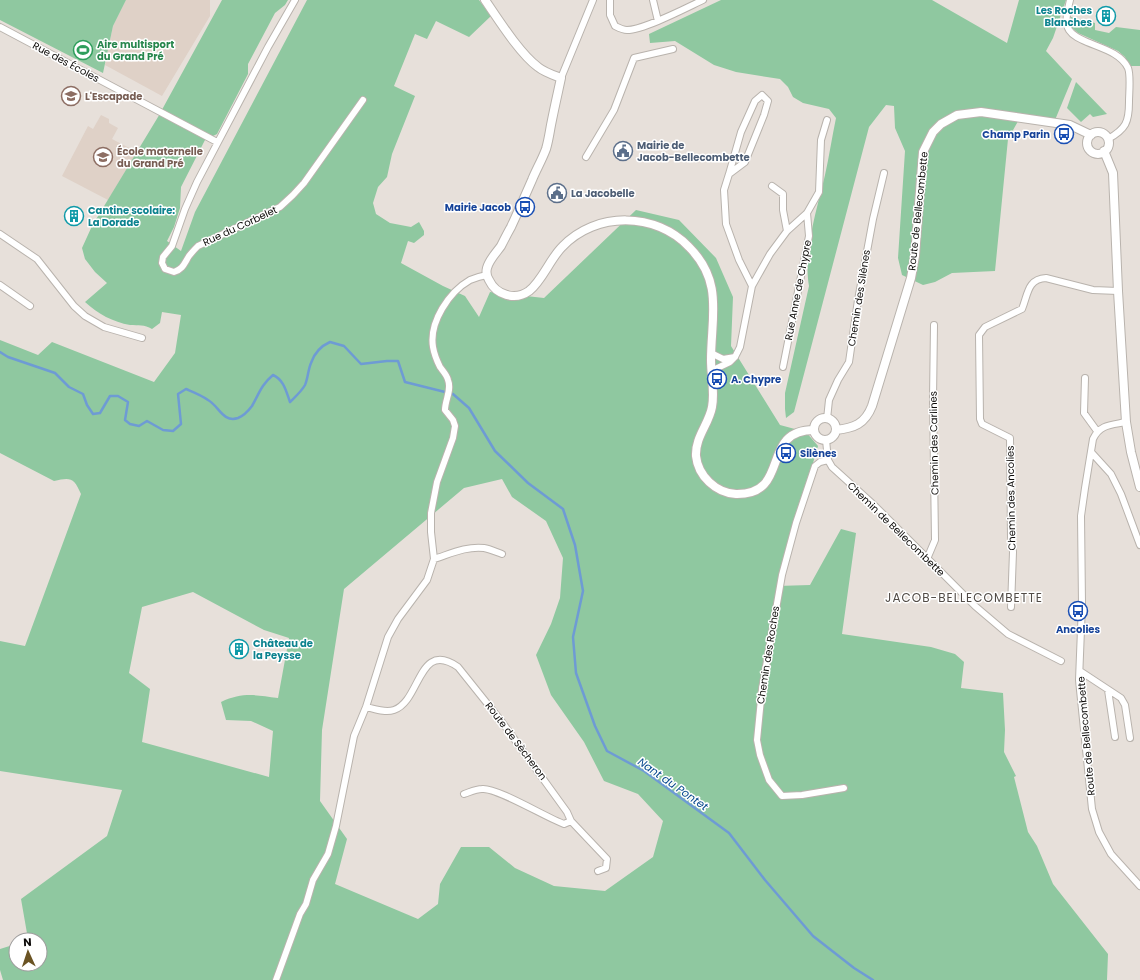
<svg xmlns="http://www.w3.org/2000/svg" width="1140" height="980" viewBox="0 0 1140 980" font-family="Poppins,sans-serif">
<rect width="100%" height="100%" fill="#e7e0da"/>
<path fill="#dfd1c7" d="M126,0h84v16l-48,80 -57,-31 8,-39z
M101,115l8,4v4l9,5 -6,11 25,13 -29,48 -46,-24 26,-50 5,3z"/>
<path fill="#8fc8a0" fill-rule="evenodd" d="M0,0h126l-13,26 -10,47 -103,-53z
M222,0h66l-3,5 -10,8 -27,51v10l-31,60 -12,6 -24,47 -1,21 -6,19 -7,14 14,10 14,-39 112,-212h172l12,16 -22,21 -33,-16 -9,18 -12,-5 -21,52 21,10 -23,58 -5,23 -9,10 -5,16 3,11 14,9 21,4 8,-5 5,9v4l-10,8 -6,-2 -7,22 42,23 22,10 14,21 11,-25 54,6 92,-88 43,10 37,38 17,39 -2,49 49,79 26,7 12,14 -41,140 33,-1 31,-56 15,4 -14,101 89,13 24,7 9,8 -3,26 42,5 2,37 -1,22 12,24 -2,1 14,55 9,14 16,38 55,70 -1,26h-1104l-3,-10v-21l16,-5v20h24v-24h-14l2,-1 -7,-40 86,-63 15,-46 -122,-19v-130l25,5 56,-152c-7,-16 -10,-17 -27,-13l-54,-28v-113l38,15 14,-13 102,40 21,-29 6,-38 -19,-3 -2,11 -8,6c-8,-5 -13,-3 -22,-4 -17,-3 -32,-11 -45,-23l22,-19 -12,-11 -10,-13 -3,-11 10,-22 66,-109zM502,479l10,18 34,24 17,37 -3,40 -9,26 -15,31 15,40 33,47 20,39 34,13 25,27 -10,36 -48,34 -51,-5 -39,-18 -26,-21h-28l-21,37 -2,20 -20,15 -83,-35 12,-45 -27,-38 2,-71 22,-141 120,-101zM193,592l71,38 25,8 -11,60c-23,-3 -35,-6 -57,4l5,18 25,1 22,10 -4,46 -127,-35 8,-53 -21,-16 13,-66z
M721,0h211l75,43 12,-43h47l-13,38 -7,13 26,28 -17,41 -34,-4 -13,23 -13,132 -43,2 -17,9 -12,3 -21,-10 -4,-17 7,-107 -10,-23 -1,-22 -8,-1 -17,22 -75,285 -8,6 -1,-9v-16l24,-107c-6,-34 8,-77 16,-111 4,-18 7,-38 11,-57l-7,-9 -26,-6 -10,-6 -5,-10 -8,-8 -44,-7 -22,-7 -39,-24 -25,2 -1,-9z
M1071,17l24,6v7l14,3 7,-6 24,3v36h-11l-4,-9 -7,-6 -40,-18 -8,-7z
M1076,82l31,32 -14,3 -3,-3 -9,8 -14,-14z"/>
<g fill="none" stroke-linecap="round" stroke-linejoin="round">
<path stroke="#6e9bd4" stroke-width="2.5" d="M0,352l8,5 47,16 14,14 14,7 4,11 6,9 7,-1 10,-17h8l10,6 -3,18 5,4 9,2 8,-5 16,9 10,1 8,-7 -3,-30 8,-5c7,3 15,6 22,11 11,6 15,23 30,18 5,-2 11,-8 14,-12 7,-12 9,-21 21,-31 11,5 13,16 17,27 5,-5 11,-10 15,-17 3,-7 3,-15 6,-22 3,-9 10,-17 19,-21l14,4 17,18 26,-3h11l7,21 48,12 16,14 26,43 33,32 35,26 12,36 8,46 -10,46 3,36 19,53 12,25 37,20 85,62 36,47 48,56 41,32 19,12"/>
<defs>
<path id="street" d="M295,0l-27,47 -71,135 -12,27 -13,37 -9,11 -1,6 3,6 9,3c9,-3 10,-8 15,-16 3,-4 6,-7 9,-10l82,-39 13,-12 11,-12 59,-83
M610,0v15l5,11c4,2 8,4 12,4 17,0 59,-22 76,-30
M653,0l5,21
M1070,0c-2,9 -6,22 -1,30 4,6 11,9 18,12 14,6 34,11 41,26 3,7 1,25 1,34 0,20 -3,27 -21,37
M0,27l217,115
M561,78l32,-78
M586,157l28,-47 20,-52 39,-9
M729,174l12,-42 14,-31 7,-6 6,6 -4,14 -19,47 -16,12 -5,16 2,34 13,36 13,26
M772,186l11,8v16l4,21
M0,234l37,25 37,47 11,10 19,11 38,11
M0,285l30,21
M711,353l12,6 12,-2
M783,367l26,-131 -2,-23
M711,371l19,-9 5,-5 5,-10 12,-61 18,-32 17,-23 20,-18 12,-21 2,-52 6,-20
M1085,378l-1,35 13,18
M827,419l2,-19 9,-20 11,-18 9,-62 15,-81 11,-46
M1126,422c-14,3 -26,2 -33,17l-8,49 -4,28 1,88 -3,76 13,129 7,23 12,22 29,32
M826,440l2,20 4,7 42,38 101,101 33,28 53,27
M1091,452l20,22 10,20 19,51
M828,460l-8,2 -5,4 -19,57 -14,52 -20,114 -5,51 3,15 9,25 13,16 20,-1 42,-7
M434,559c16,-5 32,-13 50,-11 6,1 12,4 18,6
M927,559l8,-19 -2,-141 1,-74
M1011,607l2,-55 -2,-15 -1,-99 -28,-14 -2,-5 -1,-84 6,-8 37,-18c6,-14 5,-30 24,-31l47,12 25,1
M1080,671l41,27 4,7 5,33
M1108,690l7,47
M366,707c9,2 19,6 28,3 27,-9 24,-71 64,-43l44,55 65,90 4,9 -7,3c-17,-6 -68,-37 -82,-35 -6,0 -12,3 -18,5
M571,821l36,38 -1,9 -8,3
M276,980l24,-66 6,-10 7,-24 15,-26 8,-28 18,-90 12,-29 22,-70 10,-18 29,-39 7,-21 -3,-27v-19l6,-31 16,-44 2,-12 -2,-6 -8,-10c0,-10 7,-20 3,-30 -1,-5 -5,-9 -8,-13 -3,-6 -6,-14 -7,-20 -4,-25 16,-55 37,-67 5,-2 11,-4 17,-5"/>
<path id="secondary" d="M485,0c13,19 35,54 53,67 6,5 15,8 23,11 -3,14 -6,27 -9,42 -2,9 -3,19 -6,29 -4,11 -10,21 -14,31 -7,16 -14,32 -21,47 -4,7 -7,13 -10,19 -5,7 -12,14 -14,22 -1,4 0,9 2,12 7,15 26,21 40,11 13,-10 21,-32 33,-44 34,-36 94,-35 127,0 35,35 22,70 22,113 0,16 4,32 1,47 -3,17 -17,30 -16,49 2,20 20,37 40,38 56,1 23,-64 78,-64
M1087 143a11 11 0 1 1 22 0a11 11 0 1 1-22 0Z
M1104,151l9,22 5,118 8,131 5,30 9,35
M814 429a11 11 0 1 1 22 0a11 11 0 1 1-22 0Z
M836,430c18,-2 29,-6 36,-24l39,-128 4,-22 8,-104 10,-20 8,-8 16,-9 24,-3 89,13 21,10"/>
</defs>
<use href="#street" stroke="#b9b3ad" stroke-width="8"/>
<use href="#secondary" stroke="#b9b3ad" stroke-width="10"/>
<use href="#street" stroke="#fff" stroke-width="6"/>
<use href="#secondary" stroke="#fff" stroke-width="8"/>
</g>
<defs>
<symbol id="building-ring" viewBox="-11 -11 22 22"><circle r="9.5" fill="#fff" stroke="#0f9aa8" stroke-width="1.5"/><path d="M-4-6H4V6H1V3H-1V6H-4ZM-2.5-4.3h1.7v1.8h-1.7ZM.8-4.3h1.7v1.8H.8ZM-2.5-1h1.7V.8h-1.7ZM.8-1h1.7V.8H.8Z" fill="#0f9aa8"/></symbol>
<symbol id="stadium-ring" viewBox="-11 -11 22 22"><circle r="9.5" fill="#fff" stroke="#2e9e5b" stroke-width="1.5"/><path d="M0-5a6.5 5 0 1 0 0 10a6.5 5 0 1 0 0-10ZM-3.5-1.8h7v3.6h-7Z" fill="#2e9e5b"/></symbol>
<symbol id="school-ring" viewBox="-11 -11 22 22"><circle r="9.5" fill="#fff" stroke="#8d6e63" stroke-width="1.5"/><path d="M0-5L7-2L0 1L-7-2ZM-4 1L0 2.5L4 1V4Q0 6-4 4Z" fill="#8d6e63"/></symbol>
<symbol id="bus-ring" viewBox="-11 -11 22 22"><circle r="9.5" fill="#fff" stroke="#1a4fb4" stroke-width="1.5"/><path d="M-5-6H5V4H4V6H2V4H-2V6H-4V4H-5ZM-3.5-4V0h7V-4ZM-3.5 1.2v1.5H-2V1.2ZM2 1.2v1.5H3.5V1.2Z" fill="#1a4fb4"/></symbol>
<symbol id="civic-ring" viewBox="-11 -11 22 22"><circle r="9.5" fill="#fff" stroke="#5c6f8a" stroke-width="1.5"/><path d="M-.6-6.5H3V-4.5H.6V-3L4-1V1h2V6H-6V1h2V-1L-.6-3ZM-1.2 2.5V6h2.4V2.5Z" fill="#5c6f8a"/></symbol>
</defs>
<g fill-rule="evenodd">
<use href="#building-ring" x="1095" y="5" width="22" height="22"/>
<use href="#stadium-ring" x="72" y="39" width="22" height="22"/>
<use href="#school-ring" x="60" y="85" width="22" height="22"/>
<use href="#bus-ring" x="1053" y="123" width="22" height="22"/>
<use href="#civic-ring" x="612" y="140" width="22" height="22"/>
<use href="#school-ring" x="92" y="146" width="22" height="22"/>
<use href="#civic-ring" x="546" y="182" width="22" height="22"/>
<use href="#bus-ring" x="514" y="196" width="22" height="22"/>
<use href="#building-ring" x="63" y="205" width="22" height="22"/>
<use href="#bus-ring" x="706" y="368" width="22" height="22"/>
<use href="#bus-ring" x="775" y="442" width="22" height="22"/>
<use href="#bus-ring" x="1067" y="600" width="22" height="22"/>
<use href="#building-ring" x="228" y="638" width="22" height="22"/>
</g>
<g text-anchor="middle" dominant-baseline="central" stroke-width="3" stroke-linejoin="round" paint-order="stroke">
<g font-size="10" font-weight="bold" fill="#0d838f" stroke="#fff" text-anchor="start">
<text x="1092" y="10" text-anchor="end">Les Roches<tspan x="1092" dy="12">Blanches</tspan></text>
<text x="88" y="210">Cantine scolaire:<tspan x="88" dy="12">La Dorade</tspan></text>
<text x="253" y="643">Château de<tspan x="253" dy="12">la Peysse</tspan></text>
</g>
<g font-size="10" font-weight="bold" fill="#27864d" stroke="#fff" text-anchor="start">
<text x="97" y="44">Aire multisport<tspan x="97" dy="12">du Grand Pré</tspan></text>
</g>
<g font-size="10" fill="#0d0b09" stroke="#fff">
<text transform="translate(66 62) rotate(28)">Rue des Écoles</text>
<text transform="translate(918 211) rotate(-84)">Route de Bellecombette</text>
<text transform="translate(240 226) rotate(-25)">Rue du Corbelet</text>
<text transform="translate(798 290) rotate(-79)">Rue Anne de Chypre</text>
<text transform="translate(859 298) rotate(-81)">Chemin des Silènes</text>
<text transform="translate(934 443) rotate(-91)">Chemin des Carlines</text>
<text transform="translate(1011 498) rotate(-91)">Chemin des Ancolies</text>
<text transform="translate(896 529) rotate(44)">Chemin de Bellecombette</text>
<text transform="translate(768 655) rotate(-81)">Chemin des Roches</text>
<text transform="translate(1086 736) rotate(-95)">Route de Bellecombette</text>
<text transform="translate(516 741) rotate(53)">Route de Sècheron</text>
</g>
<g font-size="10" font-weight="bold" fill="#785e54" stroke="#fff" text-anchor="start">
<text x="85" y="96">L'Escapade</text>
<text x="117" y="151">École maternelle<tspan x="117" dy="12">du Grand Pré</tspan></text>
</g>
<g font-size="10" font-weight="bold" fill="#164399" stroke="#fff" text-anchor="end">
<text x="1050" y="134">Champ Parin</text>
<text x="511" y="207">Mairie Jacob</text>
<text x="731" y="379" text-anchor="start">A. Chypre</text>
<text x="800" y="453" text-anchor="start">Silènes</text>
<text x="1078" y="629" text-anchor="middle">Ancolies</text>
</g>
<g font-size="10" font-weight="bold" fill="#4e5e75" stroke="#fff" text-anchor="start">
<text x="637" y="145">Mairie de<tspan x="637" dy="12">Jacob-Bellecombette</tspan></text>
<text x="571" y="193">La Jacobelle</text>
</g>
<g font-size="11" font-style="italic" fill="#084a8e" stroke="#fff">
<text transform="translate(673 784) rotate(35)">Nant du Pontet</text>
</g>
<g font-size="12" letter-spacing="1" fill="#514b46" stroke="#fff">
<text x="964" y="597">JACOB-BELLECOMBETTE</text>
</g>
</g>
<g transform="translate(28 952) rotate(357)"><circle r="19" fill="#ffffff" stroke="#9e9d9d"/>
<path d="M0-3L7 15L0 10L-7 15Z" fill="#6a5323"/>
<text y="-6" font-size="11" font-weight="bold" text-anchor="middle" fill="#0d0b09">N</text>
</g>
</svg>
